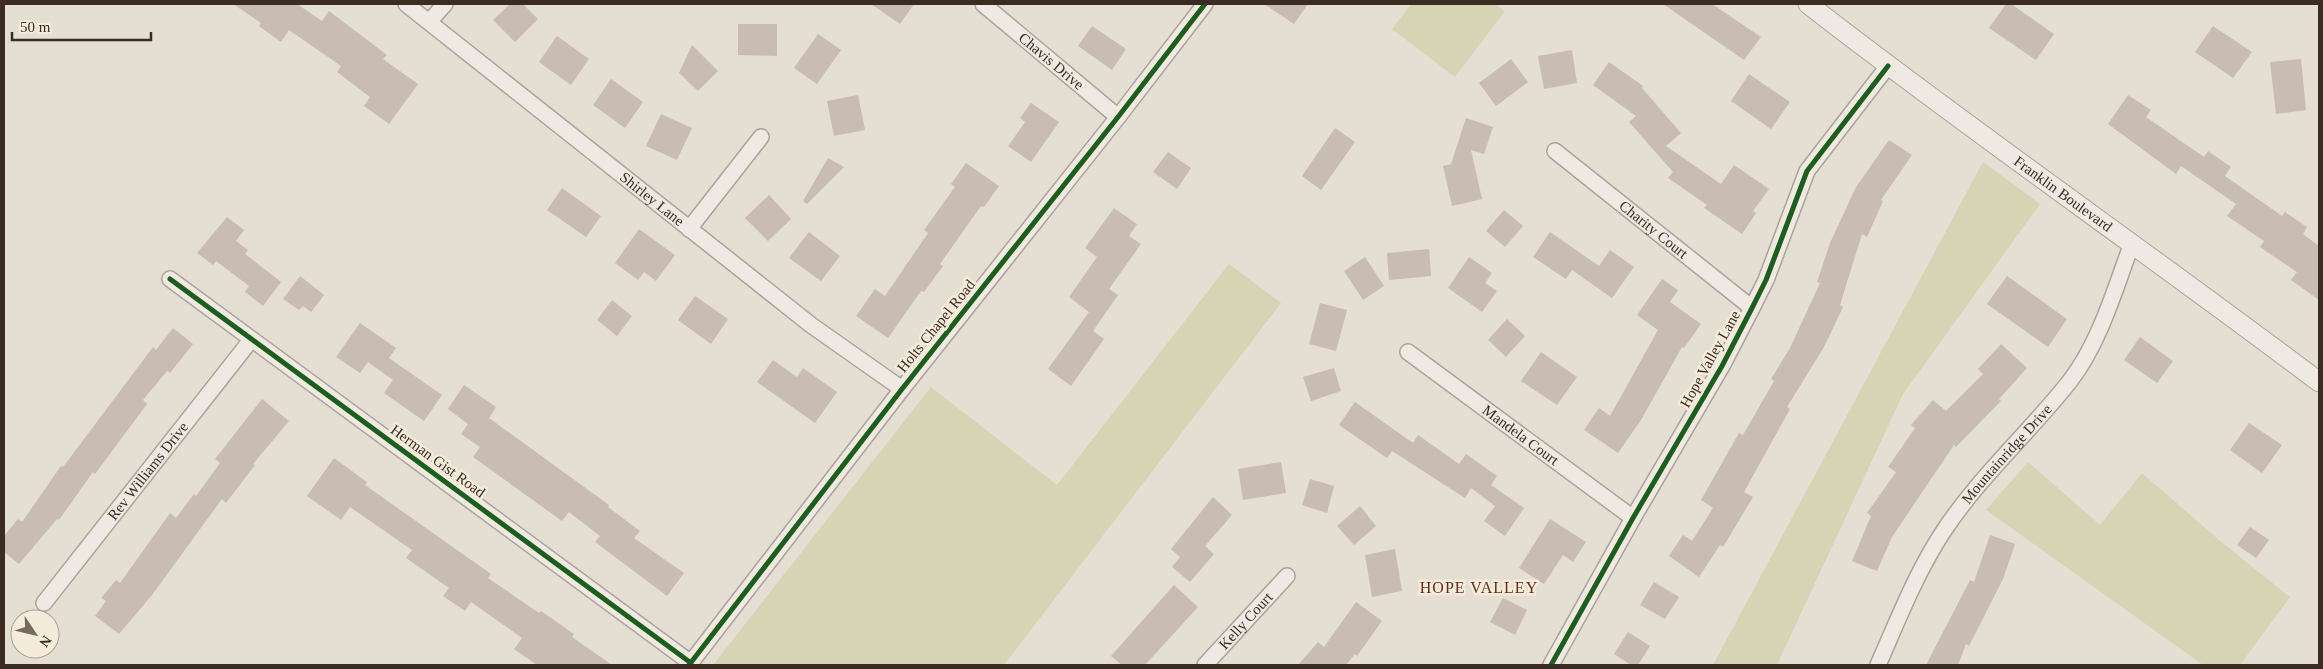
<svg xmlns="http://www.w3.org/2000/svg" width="2323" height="669" viewBox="0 0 2323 669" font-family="'Times New Roman',serif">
<rect width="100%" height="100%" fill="#e5ded2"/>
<path fill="#d6d4b5" d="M1411,4h84l10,7 -50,66 -63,-48z
M1983,162l57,42 -137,190 -126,271h-64z
M1229,264l52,39 -277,362h-291l218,-278 126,98z
M2028,462l72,63 42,-52 77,67 71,57 -50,68h-37l-217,-155z"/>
<path fill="#c9bcb3" d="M233,4h64l25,17 7,-10 58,44 -4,4 35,25 -29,40 -25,-18 6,-9 -33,-25 4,-6 -52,-36 -8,12 -22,-16 2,-3z
M510,4h13l15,15 -23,23 -22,-22z
M871,4h43l-14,20z
M1264,4h44l-14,20z
M1663,4h49l49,33 -17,23z
M2006,4h5l43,30 -18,26 -47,-32z
M738,24h39v32l-39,-1z
M1092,26l34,23 -14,21 -34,-24z
M2213,26l39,26 -19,26 -38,-26z
M818,34l23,16 -24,34 -23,-16z
M557,36l32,23 -18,26 -32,-23z
M692,45l26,26 -20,20 -19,-18z
M1572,50l5,33 -33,6 -6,-33z
M1511,59l17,23 -32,24 -17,-23z
M2301,59l5,51 -30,4 -6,-52z
M1609,62l34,24 -1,2 39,45 -15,13 55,38 13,-19 35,24 -16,22 3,2 -14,21 -38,-26 3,-3 -39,-27 5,-6 -44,-50 7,-6 -43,-31z
M1749,74l41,28 -19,27 -40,-28z
M611,79l32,23 -18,26 -32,-23z
M858,95l7,35 -31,6 -7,-35z
M2128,95l23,15 -5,7 58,40 4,-6 23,16 -6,9 57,40 3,-4 22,15 -4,7 16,12v54l-28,-20 6,-8 -37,-25 4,-6 -37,-25 9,-12 -55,-38 -5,8 -68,-50z
M1031,103l28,19 -28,40 -23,-16 17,-24 -5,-4z
M661,114l31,14 -15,32 -31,-14z
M1466,118l27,9 -9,27 -13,-4 11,49 -30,7 -9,-40 8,-2z
M1335,128l20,14 -34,48 -19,-14z
M1889,140l23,15 -31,45 2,1 -16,36 -5,-3 -22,71 3,2 -19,40 -37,60 3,2 -46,83 9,5 -30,50 -3,-2 -21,32 -30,-21 14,-21 9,6 21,-33 -12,-8 38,-67 4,2 31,-54 -3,-2 19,-31 30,-65 -3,-1 13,-39 26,-56z
M1168,152l23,16 -14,21 -24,-17z
M828,158l16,9 -37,37 -4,-3z
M966,163l33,23 -15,21 -3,-1 -41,58 3,2 -19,26 -3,-1 -33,47 -32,-22 19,-27 10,7 43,-63 -4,-3 31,-43 -4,-3z
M562,188l39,28 -15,21 -39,-27z
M769,195l22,24 -23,22 -23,-23z
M1114,208l23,16 -8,12 12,8 -32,45 9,6 -25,36 11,8 -33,47 -23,-17 41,-57 -20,-15 28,-40 -12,-9z
M1504,210l19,16 -18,21 -19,-16z
M227,217l17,13 -8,11 12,9 -3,4 36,28 -18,24 -18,-14 4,-6 -33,-25 -3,4 -16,-12z
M639,229l36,26 -19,26 -12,-9 -6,8 -23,-17z
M809,232l31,24 -19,25 -32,-23z
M1550,232l49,34 11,-16 24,17 -22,31 -40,-28 -6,9 -33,-22z
M1429,249l2,27 -42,4 -2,-27z
M1365,257l19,29 -21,14 -19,-29z
M1469,257l23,16 -7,10 12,8 -15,21 -34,-24z
M300,276l24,19 -13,17 -8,-6 -4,4 -16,-11z
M2007,276l60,43 -19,28 -61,-43z
M1662,279l16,11 -8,12 31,22 -17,24 -2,-1 -41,73 -23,33 -34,-23 15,-22 11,8 48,-86 -21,-15z
M695,296l33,23 -17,25 -33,-24z
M612,300l20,16 -15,20 -20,-16z
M1320,303l27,7 -11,41 -27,-7z
M1507,319l18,17 -19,21 -18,-17z
M360,323l36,25 -7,10 53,37 -18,26 -40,-28 9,-13 -25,-18 -8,11 -24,-16z
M173,328l20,16 -23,29 -3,-2 -24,29 4,4 -52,70 -2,-2 -34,48 -2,-1 -38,45 -15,-12v-16l14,-17 4,3 39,-56 2,1 90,-120 3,3z
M2140,337l33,24 -16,22 -33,-23z
M2001,344l26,24 -28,31 2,2 -45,46 -2,-2 -62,92 -15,34 -25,-10 19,-45 -4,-3 29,-41 -8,-5 27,-39 -4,-3 22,-25 13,11 37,-37 -5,-5z
M1541,352l36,25 -20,28 -36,-24z
M773,360l24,17 6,-9 34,24 -22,31 -58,-41z
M1334,368l7,23 -30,10 -8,-24z
M464,385l32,22 -7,11 120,87 -1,2 32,24 -6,7 50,35 -17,23 -72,-54 5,-6 -31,-24 -7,9 -89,-64 7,-10 -19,-13 7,-10 -20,-15z
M262,399l27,22 -36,43 2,1 -29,38 -4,-4 -70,96 -33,39 -24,-18 11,-15 -5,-3 15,-18 4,3 50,-70 6,5 18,-24 2,2 24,-33 -5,-4z
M1355,402l58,41 5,-8 41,29 7,-10 31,22 -6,9 33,23 -19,28 -21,-15 11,-15 -24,-18 -6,10 -73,-47 -5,7 -48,-33z
M2249,423l33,22 -20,28 -32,-23z
M334,458l33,24 -2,3 126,89 -3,4 51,35 2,-2 33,23 -2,3 40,28h-75l-23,-16 8,-11 -51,-36 -6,9 -22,-15 6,-8 -43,-30 6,-8 -62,-43 -9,13 -34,-24z
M1281,462l5,31 -43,7 -5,-31z
M1310,479l24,7 -7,27 -25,-8z
M1213,497l19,18 -27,31 9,8 -24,28 -18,-15 8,-10 -9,-8z
M1360,506l16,20 -22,19 -17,-19z
M1550,519l36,23 -13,20 -10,-7 -19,29 -25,-16z
M2250,527l19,13 -13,18 -19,-13z
M1990,535l25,9 -12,35 -34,67 -3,-2 -8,21h-32l44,-85 4,2z
M1395,549l7,42 -30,6 -7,-42z
M1654,582l25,15 -14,22 -25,-14z
M1174,585l24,22 -53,58h-23l-11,-9z
M1503,598l24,12 -12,25 -25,-13z
M1356,602l26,19 -25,35 -2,-2 -9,11h-48l20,-23 6,5z
M1628,632l22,14 -12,19h-7l-17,-11z"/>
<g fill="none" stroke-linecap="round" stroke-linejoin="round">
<defs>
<g id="minor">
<path id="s1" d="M406,4l405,321 91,64"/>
<path id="s2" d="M983,4l135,113"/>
<path d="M429,22l16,-18"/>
<path id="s3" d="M1555,151l197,157"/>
<path d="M689,229l72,-92"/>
<path d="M170,279l521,384"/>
<path id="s4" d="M1408,352l225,166"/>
<path id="s5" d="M44,603l207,-263"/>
<path d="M689,665l213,-276 216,-272 87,-113"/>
<path id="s6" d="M1205,665l82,-89"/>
<path d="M1551,665l82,-147 89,-152 30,-58 14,-28 41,-109 81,-105"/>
<path id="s7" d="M1878,665c20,-45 38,-92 65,-133 36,-55 86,-99 127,-151 30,-39 45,-92 62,-138"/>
</g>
<g id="tertiary">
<path id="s8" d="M1808,4c167,130 342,250 511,378"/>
</g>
</defs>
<use href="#minor" stroke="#aba39a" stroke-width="18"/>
<use href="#tertiary" stroke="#aba39a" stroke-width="21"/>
<use href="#minor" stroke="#eeeae3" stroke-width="15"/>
<use href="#tertiary" stroke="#eeeae3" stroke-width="19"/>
<defs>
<path id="cycleway" d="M170,279l521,384
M689,665l213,-276 216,-272 87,-113
M1551,665l82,-147 89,-152 30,-58 14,-28 41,-109 81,-105"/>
</defs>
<use href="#cycleway" stroke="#f5ebda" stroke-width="8"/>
<use href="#cycleway" stroke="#1b5e20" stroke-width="5"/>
</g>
<g text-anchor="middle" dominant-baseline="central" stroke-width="5" stroke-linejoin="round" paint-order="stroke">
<g font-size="15" fill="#3b2c22" stroke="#f5ebda">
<text stroke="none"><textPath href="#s2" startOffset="89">Chavis Drive</textPath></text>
<text stroke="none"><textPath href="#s8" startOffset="318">Franklin Boulevard</textPath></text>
<text stroke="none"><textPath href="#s1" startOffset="314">Shirley Lane</textPath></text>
<text stroke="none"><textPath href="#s3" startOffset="126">Charity Court</textPath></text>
<text transform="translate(936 326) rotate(-51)">Holts Chapel Road</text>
<text transform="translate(1710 359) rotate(-61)">Hope Valley Lane</text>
<text stroke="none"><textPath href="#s4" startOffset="140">Mandela Court</textPath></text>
<text stroke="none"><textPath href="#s7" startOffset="249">Mountainridge Drive</textPath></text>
<text transform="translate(438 461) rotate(36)">Herman Gist Road</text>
<text stroke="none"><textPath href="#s5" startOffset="168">Rev Williams Drive</textPath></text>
<text stroke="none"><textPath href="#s6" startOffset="60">Kelly Court</textPath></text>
</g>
<g font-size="16" letter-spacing="1" fill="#652b23" stroke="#f5ebda">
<text x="1479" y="587">HOPE VALLEY</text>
</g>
</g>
<rect width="2323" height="669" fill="none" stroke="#3b2c22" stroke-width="10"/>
<g transform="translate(35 634) rotate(125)"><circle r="24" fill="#f5ebda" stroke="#ab9f90"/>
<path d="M0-4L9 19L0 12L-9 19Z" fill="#766a60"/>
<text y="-8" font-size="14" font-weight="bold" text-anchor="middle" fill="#3b2c22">N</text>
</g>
<path d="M12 32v8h139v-8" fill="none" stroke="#3b2c22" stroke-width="2.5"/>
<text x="20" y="32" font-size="15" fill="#3b2c22" stroke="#f5ebda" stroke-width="4" paint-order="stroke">50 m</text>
</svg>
